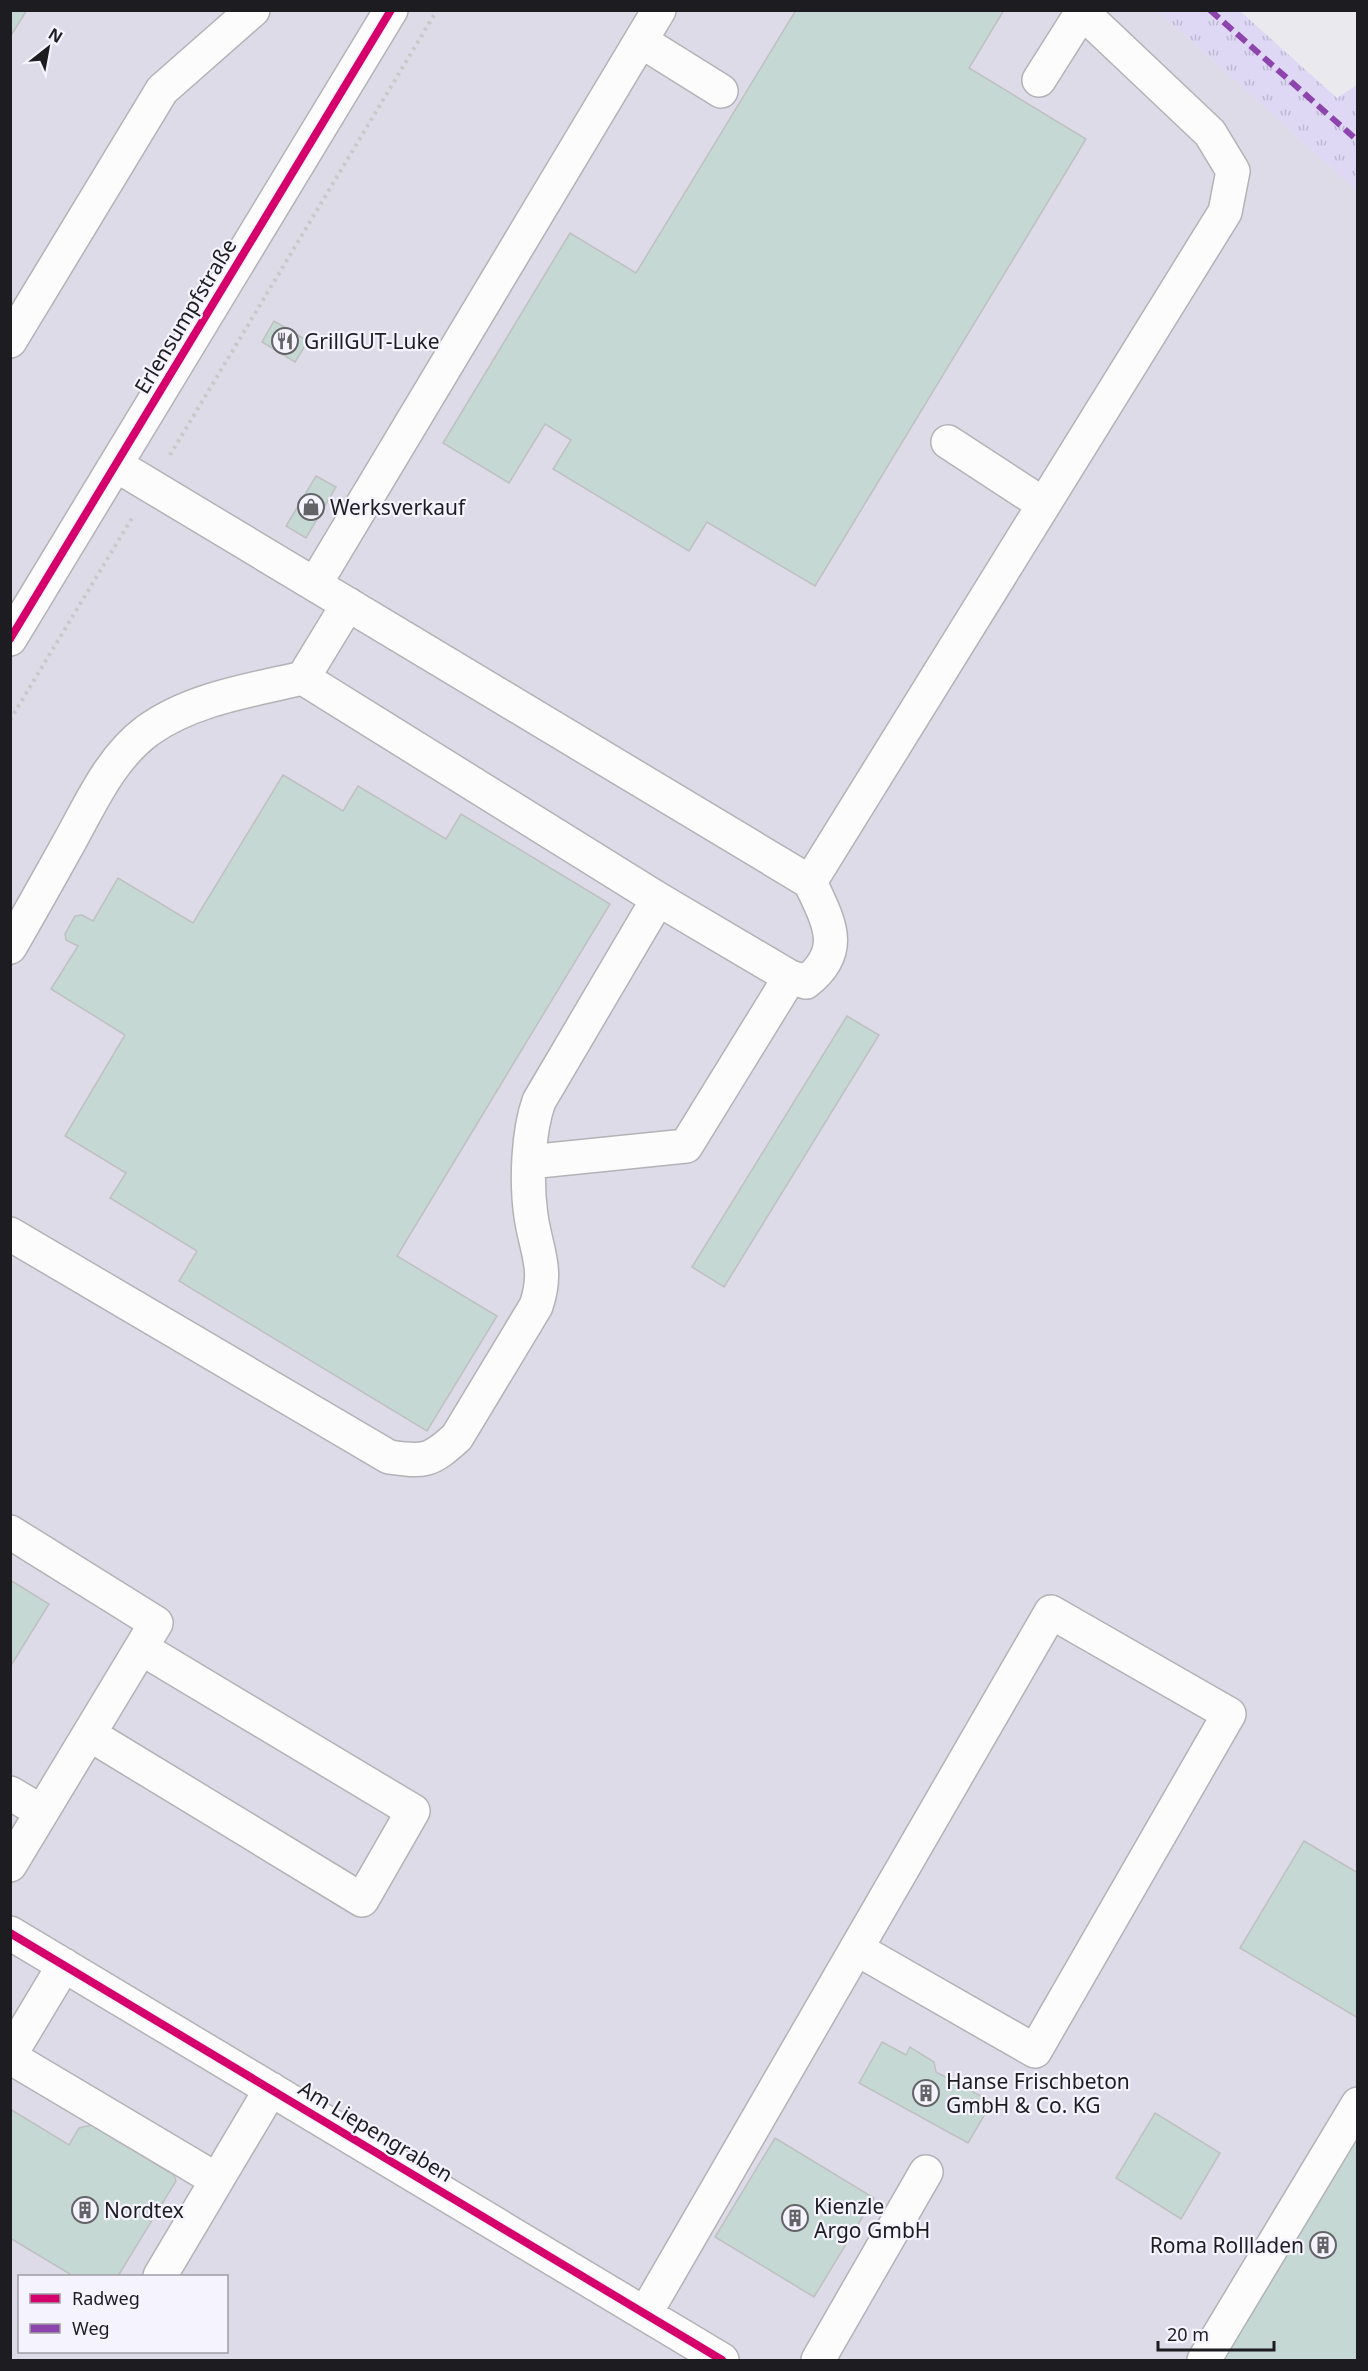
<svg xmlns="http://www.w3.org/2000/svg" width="1368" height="2371" viewBox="0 0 1368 2371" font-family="'Noto Sans',sans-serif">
<defs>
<pattern id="grass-tufts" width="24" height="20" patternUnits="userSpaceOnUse" patternTransform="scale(1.5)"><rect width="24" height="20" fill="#ded8f5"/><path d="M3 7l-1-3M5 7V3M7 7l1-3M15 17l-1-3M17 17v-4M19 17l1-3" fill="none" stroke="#beb9d2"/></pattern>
</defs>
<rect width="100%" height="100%" fill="#e9e9ee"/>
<path fill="#dddbe7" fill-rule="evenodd" d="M11,11h1147l199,180v2169h-1346zM20,2276h206v76h-206z"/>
<path fill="url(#grass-tufts)" d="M1158,11h82l97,87 20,-13v106z"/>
<path fill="#c6d8d4" stroke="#bec0c1" stroke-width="1.5" d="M10,10h17l-17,27z
M796,10h208l-35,58 117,71 -271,447 -108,-64 -18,29 -136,-82 18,-29 -26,-16 -36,59 -66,-40 127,-210 66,40z
M274,321l34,20 -13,21 -33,-20z
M316,476l20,11 -30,51 -20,-12z
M283,775l60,36 15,-25 88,53 15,-25 149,90 -213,352 100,60 -70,115 -248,-150 18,-30 -87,-53 16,-25 -61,-37 60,-101 -74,-46 27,-43 -12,-6 -1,-6 10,-18 7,-1 11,6 25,-43 75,45z
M847,1016l32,19 -155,252 -32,-20z
M10,1580l39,24 -39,63z
M1304,1841l54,32v145l-118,-70z
M882,2042l24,13 4,-8 24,15 2,10 56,30 -24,41 -109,-60z
M10,2109l59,36 10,-17 13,-3 82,50 2,6 -58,95h-49l1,-2 -60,-36z
M1155,2113l65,40 -39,66 -65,-41z
M1358,2129v231h-140z
M775,2138l99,60 -60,99 -99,-60z"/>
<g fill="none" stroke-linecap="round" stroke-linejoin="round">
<defs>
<path id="minor" d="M641,41l80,50
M1039,80l43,-68
M10,341l152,-251 91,-80
M948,442l95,62
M116,465l694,417 415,-670 8,-41 -23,-38 -130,-123
M315,584l344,-574
M10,639l381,-629
M303,678l45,-74
M658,899l132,78 16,5c41,-32 22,-61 4,-100
M10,947c21,-36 41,-72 61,-108 21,-38 40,-81 76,-108 44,-32 104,-41 156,-53l355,221 -119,202c-11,31 -13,81 -8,115 5,35 18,53 5,90l-79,131c-27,25 -33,25 -68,20l-379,-223
M529,1162l157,-16 104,-169
M10,1532l146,91 -146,242
M89,1734l273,166 51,-89 -272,-163
M10,1793l32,19
M10,1933l712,427
M10,2055l54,-90
M10,2057l207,123
M160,2276l111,-187
M645,2314l406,-702 178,102 -194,337 -178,-102
M818,2360l108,-188
M1204,2360l154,-256"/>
</defs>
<use href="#minor" stroke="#b3b2b6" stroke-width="36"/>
<path stroke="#c9c9cb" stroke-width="4" stroke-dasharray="3 4.5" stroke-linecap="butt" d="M170,455l267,-445
M10,720l122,-202"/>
<use href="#minor" stroke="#fcfcfc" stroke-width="33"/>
<path stroke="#8e44ad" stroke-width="6" stroke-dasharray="12 6" stroke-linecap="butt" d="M1210,10l148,131"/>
<defs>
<path id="cycleway" d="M10,639l381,-629
M10,1933l712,427"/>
</defs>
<use href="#cycleway" stroke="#f5f3fe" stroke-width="11"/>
<use href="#cycleway" stroke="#d6006c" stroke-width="8"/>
</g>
<defs>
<symbol id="restaurant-ring" viewBox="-11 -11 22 22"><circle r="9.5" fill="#f5f3fe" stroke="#646468" stroke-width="1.5"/><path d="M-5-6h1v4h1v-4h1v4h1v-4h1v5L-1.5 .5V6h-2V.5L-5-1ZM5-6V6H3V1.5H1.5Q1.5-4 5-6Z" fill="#646468"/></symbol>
<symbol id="shop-ring" viewBox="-11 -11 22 22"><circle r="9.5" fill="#f5f3fe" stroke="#646468" stroke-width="1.5"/><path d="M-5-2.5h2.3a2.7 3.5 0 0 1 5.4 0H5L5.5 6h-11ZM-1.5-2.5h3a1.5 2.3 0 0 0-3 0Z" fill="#646468"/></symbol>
<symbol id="building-ring" viewBox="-11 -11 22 22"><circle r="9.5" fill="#f5f3fe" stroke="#646468" stroke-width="1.5"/><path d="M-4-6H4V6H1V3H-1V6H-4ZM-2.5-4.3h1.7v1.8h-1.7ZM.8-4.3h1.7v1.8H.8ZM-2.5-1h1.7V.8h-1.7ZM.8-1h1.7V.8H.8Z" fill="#646468"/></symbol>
</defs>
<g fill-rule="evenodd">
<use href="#restaurant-ring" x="270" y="326" width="30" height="30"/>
<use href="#shop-ring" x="296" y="492" width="30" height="30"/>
<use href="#building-ring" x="911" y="2078" width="30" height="30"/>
<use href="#building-ring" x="70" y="2195" width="30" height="30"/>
<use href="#building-ring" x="780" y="2203" width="30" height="30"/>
<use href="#building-ring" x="1308" y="2230" width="30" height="30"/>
</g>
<g text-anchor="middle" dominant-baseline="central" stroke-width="4.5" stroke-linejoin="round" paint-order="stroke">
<g font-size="21" fill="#1d1c20" stroke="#f5f3fe">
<text transform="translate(185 316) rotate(-59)">Erlensumpfstraße</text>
<text transform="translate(376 2131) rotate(31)">Am Liepengraben</text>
</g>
<g font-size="21" fill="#1d1c20" stroke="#f5f3fe" text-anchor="start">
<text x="304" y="341">GrillGUT-Luke</text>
<text x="330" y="507">Werksverkauf</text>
<text x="946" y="2081">Hanse Frischbeton<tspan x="946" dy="24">GmbH &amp; Co. KG</tspan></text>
<text x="814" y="2206">Kienzle<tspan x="814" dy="24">Argo GmbH</tspan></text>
<text x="104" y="2210">Nordtex</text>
<text x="1304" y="2245" text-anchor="end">Roma Rollladen</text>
</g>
</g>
<rect width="1368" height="2371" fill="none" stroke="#1d1c20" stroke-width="24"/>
<rect x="18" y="2275" width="210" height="78" fill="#f5f3fe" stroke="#9f9da5" stroke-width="1.5"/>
<rect x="30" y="2294" width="30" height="9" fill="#d6006c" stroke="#9f9da5" stroke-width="1.5"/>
<text x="72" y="2305" font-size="18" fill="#1d1c20">Radweg</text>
<rect x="30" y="2324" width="30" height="9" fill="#8e44ad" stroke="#9f9da5" stroke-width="1.5"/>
<text x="72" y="2335" font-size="18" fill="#1d1c20">Weg</text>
<g transform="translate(48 48) rotate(31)" stroke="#f5f3fe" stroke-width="4.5" paint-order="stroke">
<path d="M0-4.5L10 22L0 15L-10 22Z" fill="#1d1c20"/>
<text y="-9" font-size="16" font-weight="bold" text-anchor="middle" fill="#1d1c20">N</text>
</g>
<path d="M1158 2341v9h116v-9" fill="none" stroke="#1d1c20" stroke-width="3"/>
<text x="1167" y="2341" font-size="18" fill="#1d1c20" stroke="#f5f3fe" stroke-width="4.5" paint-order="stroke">20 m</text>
</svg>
